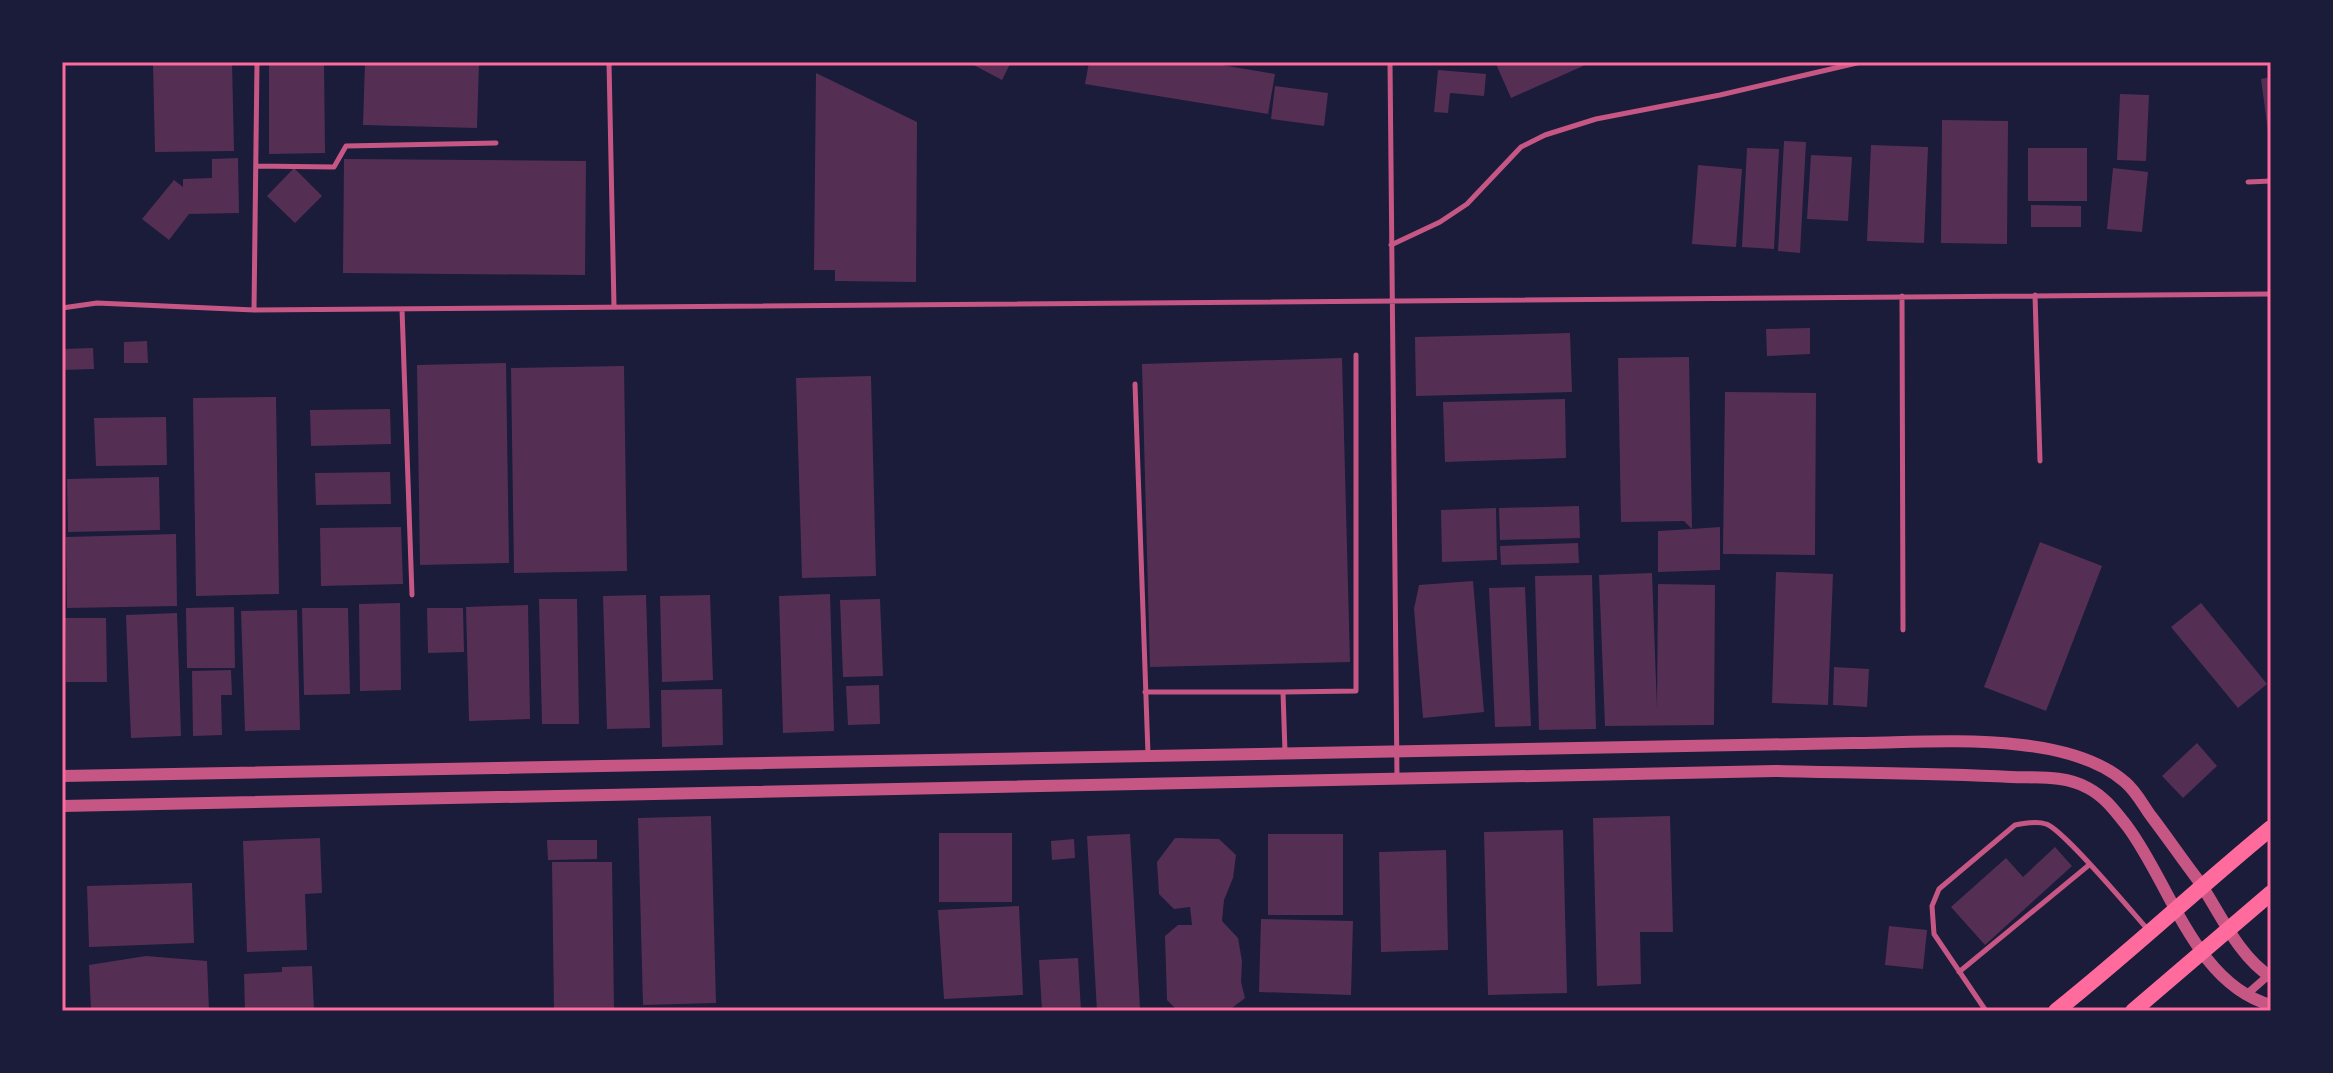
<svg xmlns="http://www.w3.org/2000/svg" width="2333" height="1073" viewBox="0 0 2333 1073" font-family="Roboto,sans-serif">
<rect width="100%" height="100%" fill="#1b1b3a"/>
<path fill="#542f53" d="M153,62h79l2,89 -79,1z
M269,62h55l1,91 -56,1z
M365,62l114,1 -2,65 -114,-3z
M968,62h43l-9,18z
M1089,62h115l71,12 -7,40 -183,-30z
M1501,62h91l-81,36 -15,-34z
M1438,70l48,4 -2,22 -34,-3 -2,20 -14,-1z
M816,73l101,49 -1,160 -81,-1v-11h-21z
M2271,77v62h-2l-8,-60z
M1275,86l53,7 -4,33 -53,-7z
M2120,94l29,1 -3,66 -29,-1z
M1942,120l66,1 -1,123 -66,-1z
M1784,141l22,1 -6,111 -22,-2z
M1871,145l57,2 -4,96 -57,-2z
M1747,148l32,1 -5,100 -32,-2z
M2028,148h59v53h-59z
M1811,155l41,2 -4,64 -41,-2z
M238,158l1,55 -50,1 -20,26 -27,-21 32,-39 9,7v-8l29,-1v-19z
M344,159l242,2 -1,114 -242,-2z
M1698,165l44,4 -6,78 -44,-3z
M294,168l28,28 -27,27 -28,-27z
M2113,168l35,4 -6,60 -35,-3z
M2031,205l50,1v21h-50z
M1810,328v26l-43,2 -1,-27z
M1570,333l2,59 -156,4 -1,-59z
M147,341l1,22h-24v-21z
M93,348l1,21 -32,1v-21z
M1689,357l3,172 28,-2v43l-62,2v-41l34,-2 -8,-8 -63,1 -3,-164z
M1342,358l8,304 -200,5 -8,-303z
M506,363l3,200 -89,2 -3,-200z
M624,366l3,205 -113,2 -3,-205z
M871,376l5,200 -74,2 -6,-200z
M1725,392l91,1 -1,162 -92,-1z
M276,397l3,197 -83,2 -3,-198z
M1565,399l1,59 -121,4 -2,-60z
M390,409l1,35 -80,2 -1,-36z
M166,417l1,48 -71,1 -2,-48z
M390,472l1,32 -75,1 -1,-32z
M159,477l1,53 -92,2 -1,-53z
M1579,506l1,32 -80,2 -1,-32z
M1496,508l1,52 -55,2 -1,-52z
M401,527l2,57 -82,2 -1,-58z
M176,534l1,72 -110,2 -1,-71z
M2040,542l62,24 -56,145 -62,-24z
M1578,543l1,20 -78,2 -1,-19z
M1776,572l57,2 -5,131 -56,-2z
M1652,573l5,135 1,-124 57,1 -1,140 -109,1 -6,-151z
M1592,575l4,154 -57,1 -4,-154z
M1473,581l11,131 -61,6 -9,-109 5,-24z
M1525,587l6,139 -36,1 -6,-139z
M830,594l4,137 -51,2 -4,-137z
M646,595l4,133 -43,1 -4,-133z
M710,595l3,85 -51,2 -2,-86z
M539,599h38l2,125h-37z
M880,599l3,77 -40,1 -3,-77z
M400,603l1,87 -41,1 -1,-87z
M2201,603l66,81 -29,24 -67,-81z
M528,605l2,114 -61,2 -3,-114z
M234,607l1,61h-48l-1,-60z
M302,608h46l2,86 -46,1z
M427,608h36l1,44 -36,1z
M297,610l3,120 -55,1 -4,-120z
M177,613l4,123 -50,2 -5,-123z
M65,618h41l1,64h-41z
M1834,667l35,2 -2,38 -34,-2z
M231,670l1,25h-11l1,40 -29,1 -1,-65z
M879,685l1,39 -32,1 -2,-39z
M722,689l1,56 -61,2 -1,-57z
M2197,743l20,23 -34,32 -21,-22z
M711,816l5,187 -73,2 -5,-187z
M1670,816l3,116h-33l1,52 -44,2 -4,-168z
M1563,830l4,163 -79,2 -4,-163z
M939,833h73v69h-73z
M1130,834l10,174 -43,3 -10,-175z
M1268,834h75v81h-75z
M320,838l2,55 -17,1 2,56 -60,2 -4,-111z
M1175,838l44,1 17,16 -3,23 -9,22 -2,21 16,17 4,23 -1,21 4,16 -17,13h-50l-11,-11 -2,-64 13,-11h14l-2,-18 -16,2 -15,-15 -2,-32z
M1074,839l1,19 -23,2 -1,-19z
M547,840h50v19l-49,1z
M2055,847l17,19 -87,79 -34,-38 55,-49 17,19z
M1446,850l2,100 -67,2 -2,-100z
M552,862h60l2,149h-60z
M192,883l2,60 -105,4 -2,-61z
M1019,906l4,89 -79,4 -6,-89z
M1261,919l92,2 -2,74 -92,-3z
M1889,926l38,4 -4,39 -38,-4z
M146,956l61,5 2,50h-118l-2,-46z
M1078,958l3,53h-39l-3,-51z
M312,966l2,45h-69l-1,-37 38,-2v-5z"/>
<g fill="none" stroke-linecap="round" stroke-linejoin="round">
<path stroke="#c65784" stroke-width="5" d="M609,62l5,245
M1390,62l7,717
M256,166l78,1 12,-21 150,-3
M2248,182l23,-1
M1391,245l49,-23 27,-18 54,-57 24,-12 51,-16 124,-24 141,-33
M2035,295l5,166
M1902,296l1,334
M62,308l35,-5 157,7 2017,-16
M402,309l10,286
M254,310l3,-248
M1135,384l13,370
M1145,692h138
M1285,752l-2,-60 73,-1v-336
M1959,972l130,-107
M1986,1011l-52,-77 -2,-28 7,-17 76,-64c10,-2 22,-4 31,-1 17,5 87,89 103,107"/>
<path stroke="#c65784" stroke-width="8" d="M2246,995l24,-21"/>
<path stroke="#c65784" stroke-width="12" d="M62,776l1791,-33c77,0 212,-14 272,39 11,9 18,23 26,34 16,21 31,43 47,64 22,32 39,75 73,97
M62,806l1713,-35c79,2 158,2 236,6 26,1 54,-2 77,11 17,9 27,23 39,38 43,57 68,158 144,179"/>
<path stroke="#ff6b9d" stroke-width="16" d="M2056,1011c74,-59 142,-123 215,-183
M2133,1011l138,-118"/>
</g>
<rect width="2333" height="1073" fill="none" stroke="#1b1b3a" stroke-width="128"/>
<rect x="64" y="64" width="2205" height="945" fill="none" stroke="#ff6b9d" stroke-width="3"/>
</svg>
